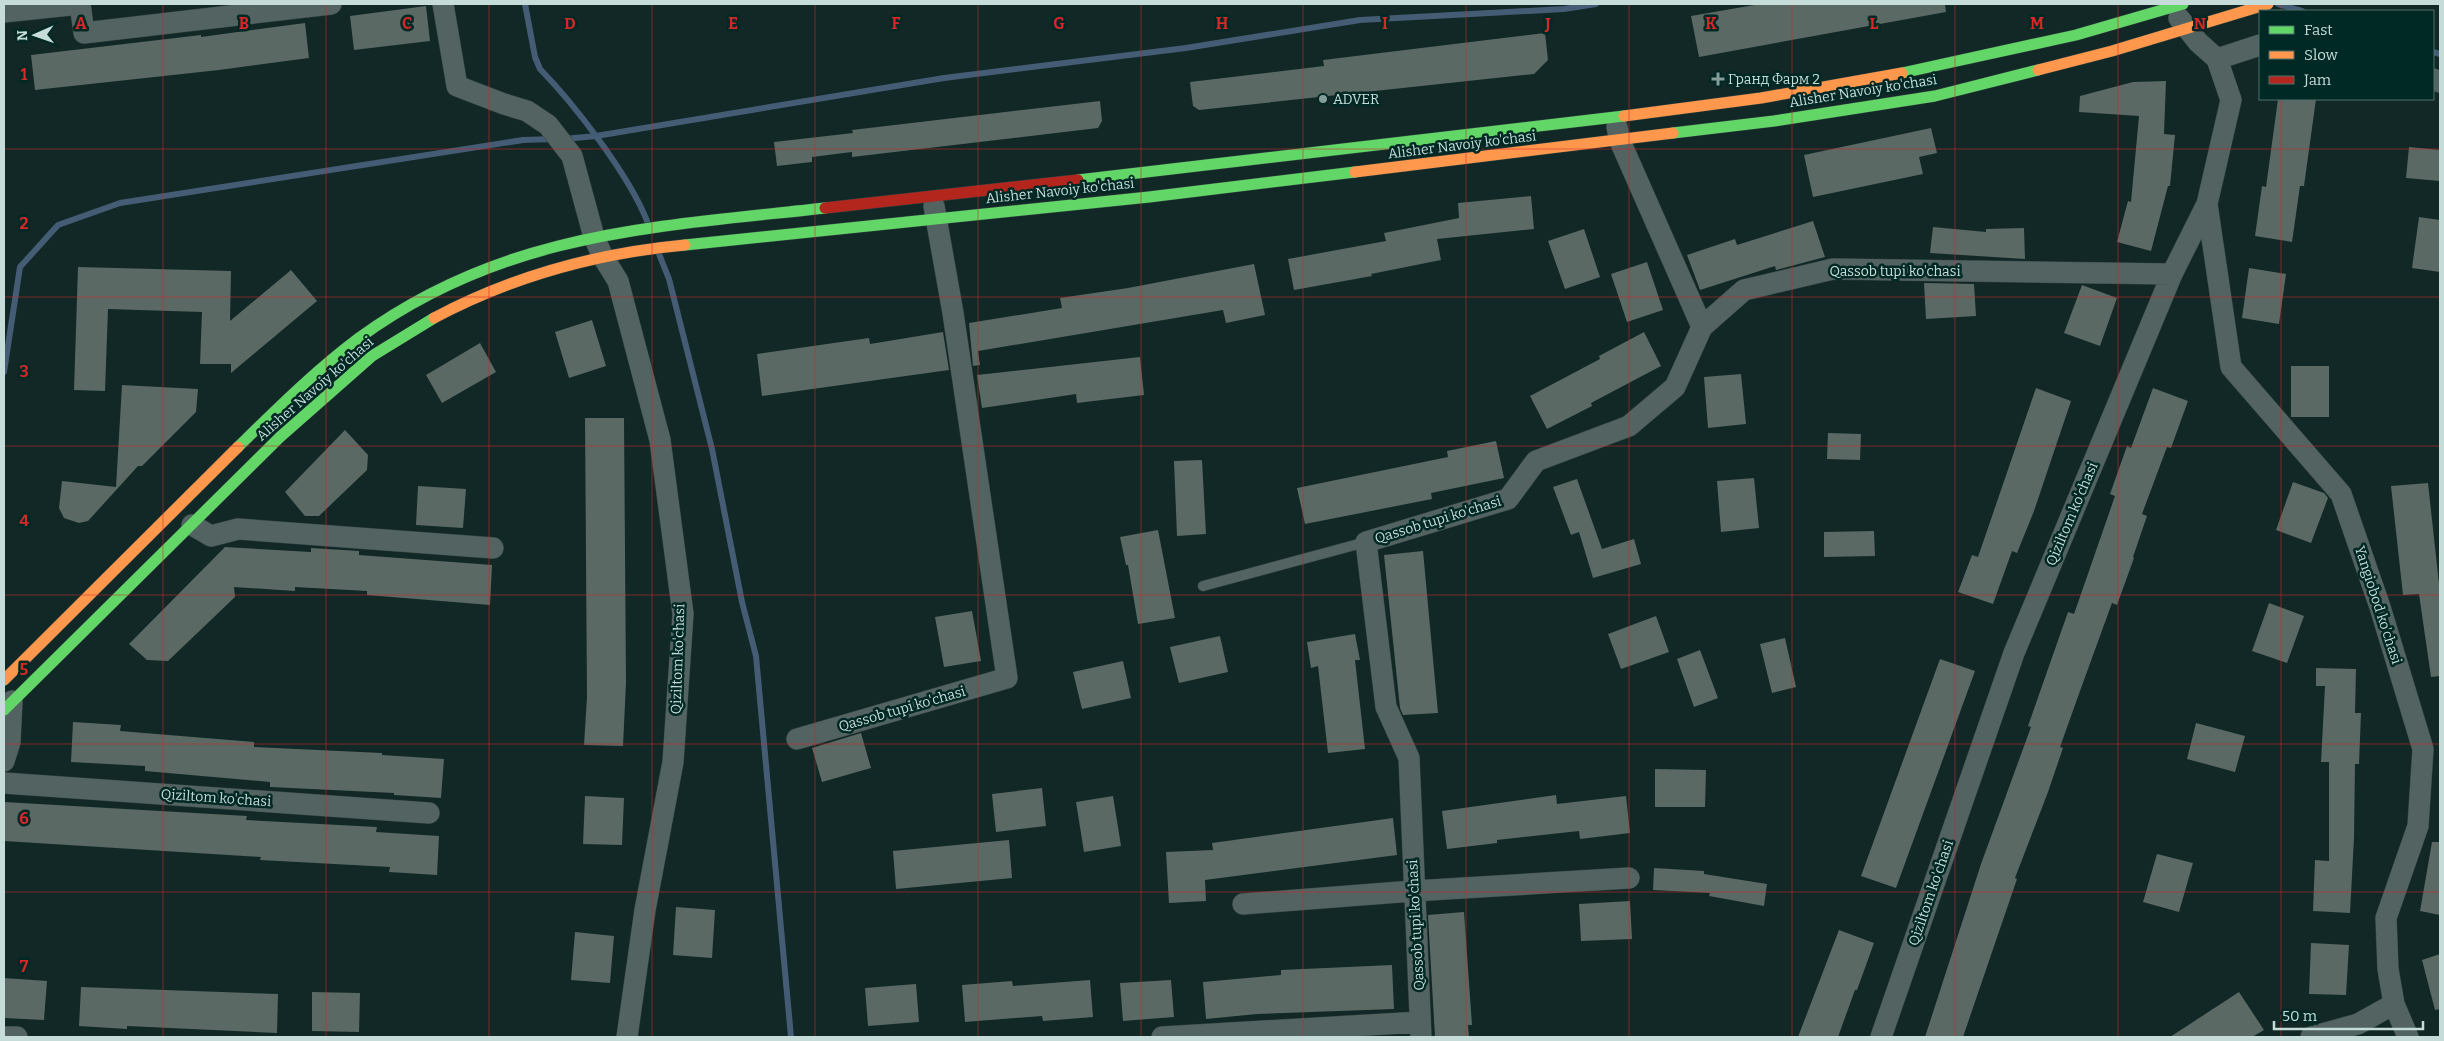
<svg xmlns="http://www.w3.org/2000/svg" width="2444" height="1041" viewBox="0 0 2444 1041" font-family="Bitter,serif">
<rect width="100%" height="100%" fill="#112826"/>
<g fill="none" stroke-linecap="round" stroke-linejoin="round">
<path stroke="#445c74" stroke-width="6" d="M525,4l10,53 5,12c35,36 89,106 107,152
M2278,4l24,7
M2433,52l7,2
M564,139l32,-3 348,-58 242,-30 174,-28 204,-11 32,-5
M659,254l10,25 43,170 30,153 14,54 35,381
M4,372l16,-105 38,-42 62,-22 403,-63 31,-1"/>
</g>
<path fill="#5a6964" d="M1760,4h185l1,8 -247,45 -8,-41z
M426,6l4,35 -76,9 -4,-34z
M305,23l4,35 -90,12 -184,20 -4,-35 170,-20v2z
M1545,33l3,27 -14,14 -335,36 -6,-4 -3,-24 134,-16 -1,-6z
M2166,81l-2,53 11,1 -5,51h-2l-17,65 -34,-9 11,-41 3,1 8,-86 -60,-4 1,-16 53,-14z
M2278,99h38l-12,87h-4l-8,56 -37,-6 7,-50 4,1z
M1100,101l2,20 -4,7 -246,29v-5l-40,5v5l-35,4 -3,-24 79,-9 -1,-3z
M1931,128l6,25 -18,4 4,17 -110,23 -9,-42z
M2409,147l31,3v31l-34,-3z
M1531,196l3,33 -97,10 4,21 -70,14 1,2 -78,14 -6,-31 98,-18 -2,-8 75,-15 -1,-15z
M2419,217l21,3v52l-28,-4z
M1813,221l12,36 -49,13 -1,-4 -75,24 -13,-35 48,-16 2,6z
M1933,227l53,5v-3l38,-1 1,31 -95,-6z
M1584,229l16,48 -35,12 -17,-48z
M1647,262l16,48 -36,12 -16,-48z
M1254,264l11,51 -39,8 -3,-13 -245,41 2,14 -7,1 -4,-43 93,-15 -2,-10 68,-10z
M78,267l153,4 -1,50 61,-51 26,31 -86,72v-9h-31l2,-52 -94,-3 -3,82 -31,-1z
M2249,268l37,6 -7,50 -37,-6z
M1924,283l50,1 2,32 -50,3z
M2082,285l35,13 -17,48 -36,-13z
M592,320l14,46 -37,12 -14,-46z
M943,332l6,38 -187,26 -5,-42 112,-16 1,6z
M1644,332l17,34 -70,37 1,3 -45,23 -17,-33 70,-37 -1,-3z
M480,343l16,29 -54,31 -16,-28z
M1140,357l4,38 -67,8 -1,-9 -94,14 -5,-33z
M2291,366h38v51h-38z
M1741,374l5,50 -38,4 -4,-51z
M122,385l76,4 -2,23 -54,54h-4l-50,55 -9,2 -15,-5 -5,-10 3,-27 54,6z
M2036,388l35,13 -37,110 -17,42 -5,-2 -19,53 -35,-12 14,-37 6,2z
M2153,388l35,13 -17,47 -4,-1 -25,67 5,2 -14,41 1,1 -17,47 -5,-2 -32,88 -20,56 3,1 -15,44 -33,86 2,1 -54,158h-38l56,-173 50,-137 -3,-1 40,-114 6,2 41,-118 -5,-2 17,-48 4,2z
M585,418h39l2,265 -3,63 -39,-1 3,-48z
M345,430l23,25 -1,15 -48,46h-14l-20,-24z
M1828,433l33,1 -1,26 -33,-1z
M1496,441l8,37 -73,15 1,6 -127,25 -8,-36 151,-31 -1,-6z
M1202,460l4,74 -29,2 -3,-75z
M1754,478l5,50 -38,4 -4,-51z
M1577,479l25,70 32,-10 7,25 -48,14 -14,-46 -8,3 -18,-48z
M2293,482l31,11 4,5 -17,45 -35,-13z
M2428,483l12,110v83l-9,1 -12,-83 -16,1 -12,-109z
M418,486l48,3 -3,39 -47,-3z
M1158,530l17,88 -37,6 -10,-59h-2l-6,-28z
M1874,531l1,25 -51,1v-25z
M225,547l86,5v-4l48,3v4l133,10 -2,40 -123,-10v-4l-72,-4v4l-61,-4 1,10 -67,64 -21,-1 -18,-16z
M1423,551l15,162 -35,2 -3,-7 -16,-153z
M2269,603l35,13 -17,47 -35,-12z
M972,611l9,50 -37,6 -9,-50z
M1656,616l13,36 -48,17 -13,-35z
M1355,634l5,26h-5l10,89 -37,4 -10,-87 -7,2 -4,-26z
M1220,636l8,36 -49,11 -9,-36z
M1785,638l11,49 -24,6 -12,-49z
M1700,650l18,48 -24,9 -17,-48z
M1940,659l35,12 -79,217 -35,-12z
M1123,661l8,37 -49,11 -9,-37z
M2316,668l40,1 -1,44h6l-2,51h-4l-1,74 -4,75 -37,-2 2,-51 14,1v-99h-8l4,-76h-9z
M73,722l48,3 -1,6 134,11v5l128,6v2l62,4 -3,39 -47,-3v-2l-124,-6v-5l-125,-11v-5l-74,-4z
M2196,723l49,13 -10,36 -48,-13z
M861,733l10,35 -49,14 -10,-34z
M1655,769l51,1 -1,37h-50z
M1042,788l4,38 -50,6 -4,-38z
M1556,795l1,9 69,-8 4,37 -50,6 -1,-8 -82,9v3l-50,6 -5,-38z
M585,796l39,2 -2,47 -39,-1z
M1113,796l8,50 -37,6 -8,-50z
M4,802l243,14 -1,4 131,7 -1,5 63,4 -2,39 -48,-3 1,-5 -130,-7 1,-3 -257,-16z
M1393,818l4,37 -192,25 1,21 -37,2 -3,-51 47,-2 -1,-7z
M1009,840l3,38 -116,11 -3,-38z
M2432,842h8v73l-20,-4z
M2157,854l36,9 -14,49 -36,-10z
M1654,868l50,3v3l63,10 -3,22 -55,-10 1,-3 -57,-3z
M1630,901l2,38 -51,2 -2,-37z
M676,907l39,3 -3,48 -39,-3z
M1464,912l8,113h-4l1,12h-34l-7,-122z
M1839,930l35,13 -17,47h-2l-17,47h-40z
M575,932l39,4 -4,47 -39,-3z
M2311,943l38,2 -3,50 -37,-1z
M2440,954v55l-5,1 -13,-50z
M1392,965l2,44 -137,5 -51,5 -3,-37 78,-7v-5z
M4,978l43,3 -3,39 -40,-2z
M1090,980l3,37 -50,4 -1,-5 -77,6 -3,-37 50,-4 1,5z
M1171,980l3,37 -51,4 -3,-38z
M916,984l3,38 -51,4 -3,-38z
M81,987l197,7 -1,39 -150,-7v3l-48,-3z
M312,992l48,1 -1,39 -47,-1z
M2239,992l25,38 -12,7h-82z"/>
<g fill="none" stroke-linecap="round" stroke-linejoin="round">
<defs>
<path id="lane" d="M1203,586l163,-44"/>
<path id="street" d="M443,4l14,82 47,18 23,7 21,14 24,31 22,81 9,20 15,24 42,159 23,174 -10,148 -28,148 -18,127
M4,12l76,-8 4,29 247,-29
M2217,59l43,-14
M2433,79l7,3
M1617,127l3,14 82,186
M2207,204l24,163 110,127 39,113 43,142 -5,77 -32,92 2,51 6,35 14,33
M192,525l19,11 27,-7 255,19
M797,739l210,-61 -54,-365 -19,-107
M4,761l6,-19 2,-41
M4,783l425,30
M1243,904l170,-13 216,-13
M4,1037h13
M1162,1037l258,-15
M1421,1037l-12,-279 -23,-51 -20,-165 142,-43 28,-38 93,-35 46,-39 27,-60 42,-37 89,-21 339,5
M1881,1037l133,-384 158,-379 35,-70 24,-104 -14,-41 -19,-17 -19,-24
M2311,1037l47,-13 36,-20"/>
<path id="fast" d="M1902,73l174,-38 107,-31
M1673,133l101,-12 161,-25 103,-26
M1078,180l546,-64
M685,245l464,-48 206,-25
M238,447c39,-38 77,-76 121,-109 145,-106 295,-111 466,-130
M4,710l276,-273 92,-81 62,-38"/>
<path id="slow" d="M2038,70l74,-19 156,-47
M1624,116l137,-18 141,-25
M1355,172l318,-39
M434,318c77,-41 164,-65 251,-73
M4,680l234,-233"/>
<path id="jam" d="M825,208l253,-28"/>
</defs>
<use href="#lane" stroke="#314240" stroke-width="11"/>
<use href="#street" stroke="#314240" stroke-width="22"/>
<use href="#fast" stroke="#314240" stroke-width="12"/>
<use href="#slow" stroke="#314240" stroke-width="12"/>
<use href="#jam" stroke="#314240" stroke-width="12"/>
<use href="#lane" stroke="#526361" stroke-width="10"/>
<use href="#street" stroke="#526361" stroke-width="21"/>
<use href="#fast" stroke="#63d668" stroke-width="11"/>
<use href="#slow" stroke="#ff974d" stroke-width="11"/>
<use href="#jam" stroke="#b3261e" stroke-width="11"/>
</g>
<path fill="none" stroke="#d62828" stroke-width="1" stroke-opacity="0.55" d="M163,4v1033M326,4v1033M489,4v1033M652,4v1033M815,4v1033M978,4v1033M1141,4v1033M1303,4v1033M1466,4v1033M1629,4v1033M1792,4v1033M1955,4v1033M2118,4v1033M2281,4v7M2281,99v938M4,149h2436M4,297h2436M4,446h2436M4,595h2436M4,744h2436M4,892h2436"/>
<g fill="#879d9a" stroke="#002824" stroke-width="2">
<path d="M1715.5 71.5h5v5h5v5h-5v5h-5v-5h-5v-5h5z"/>
<circle cx="1323" cy="99" r="5"/>
</g>
<g text-anchor="middle" dominant-baseline="central" stroke-width="5" stroke-linejoin="round" paint-order="stroke">
<g font-size="14" fill="#c6dcd8" stroke="#002824" text-anchor="start">
<text x="1728" y="79">Гранд Фарм 2</text>
<text x="1333" y="99">ADVER</text>
</g>
<g font-size="14" fill="#c6dcd8" stroke="#002824">
<text transform="translate(1863 91) rotate(-9)">Alisher Navoiy ko'chasi</text>
<text transform="translate(1462 145) rotate(-7)">Alisher Navoiy ko'chasi</text>
<text transform="translate(1060 191) rotate(-6)">Alisher Navoiy ko'chasi</text>
<text x="1895" y="271">Qassob tupi ko'chasi</text>
<text transform="translate(315 389) rotate(-41)">Alisher Navoiy ko'chasi</text>
<text transform="translate(2072 514) rotate(-67)">Qiziltom ko'chasi</text>
<text transform="translate(1438 520) rotate(-17)">Qassob tupi ko'chasi</text>
<text transform="translate(2378 605) rotate(72)">Yangiobod ko'chasi</text>
<text transform="translate(678 659) rotate(-88)">Qiziltom ko'chasi</text>
<text transform="translate(902 709) rotate(-16)">Qassob tupi ko'chasi</text>
<text transform="translate(216 798) rotate(4)">Qiziltom ko'chasi</text>
<text transform="translate(1931 893) rotate(-71)">Qiziltom ko'chasi</text>
<text transform="translate(1416 925) rotate(-93)">Qassob tupi ko'chasi</text>
</g>
</g>
<g font-size="16" text-anchor="middle" font-weight="bold" fill="#d62828" stroke="#002824" stroke-width="5" stroke-linejoin="round" paint-order="stroke">
<text x="81" y="29">A</text>
<text x="244" y="29">B</text>
<text x="407" y="29">C</text>
<text x="570" y="29">D</text>
<text x="733" y="29">E</text>
<text x="896" y="29">F</text>
<text x="1059" y="29">G</text>
<text x="1222" y="29">H</text>
<text x="1385" y="29">I</text>
<text x="1548" y="29">J</text>
<text x="1711" y="29">K</text>
<text x="1874" y="29">L</text>
<text x="2037" y="29">M</text>
<text x="2200" y="29">N</text>
<text x="24" y="80">1</text>
<text x="24" y="229">2</text>
<text x="24" y="377">3</text>
<text x="24" y="526">4</text>
<text x="24" y="675">5</text>
<text x="24" y="824">6</text>
<text x="24" y="972">7</text>
</g>
<rect width="2444" height="1041" fill="none" stroke="#c6dcd8" stroke-width="10"/>
<rect x="2259" y="10" width="175" height="90" fill="#002824" stroke="#4f706c"/>
<rect x="2269" y="26" width="25" height="8" fill="#63d668" stroke="#4f706c"/>
<text x="2304" y="35" font-size="15" fill="#c6dcd8">Fast</text>
<rect x="2269" y="51" width="25" height="8" fill="#ff974d" stroke="#4f706c"/>
<text x="2304" y="60" font-size="15" fill="#c6dcd8">Slow</text>
<rect x="2269" y="76" width="25" height="8" fill="#b3261e" stroke="#4f706c"/>
<text x="2304" y="85" font-size="15" fill="#c6dcd8">Jam</text>
<g transform="translate(35 35) rotate(268)" stroke="#002824" stroke-width="4" paint-order="stroke">
<path d="M0-4L9 19L0 12L-9 19Z" fill="#c6dcd8"/>
<text y="-8" font-size="14" font-weight="bold" text-anchor="middle" fill="#c6dcd8">N</text>
</g>
<path d="M2274 1021v8h149v-8" fill="none" stroke="#c6dcd8" stroke-width="2.5"/>
<text x="2282" y="1021" font-size="15" fill="#c6dcd8" stroke="#002824" stroke-width="4" paint-order="stroke">50 m</text>
</svg>
